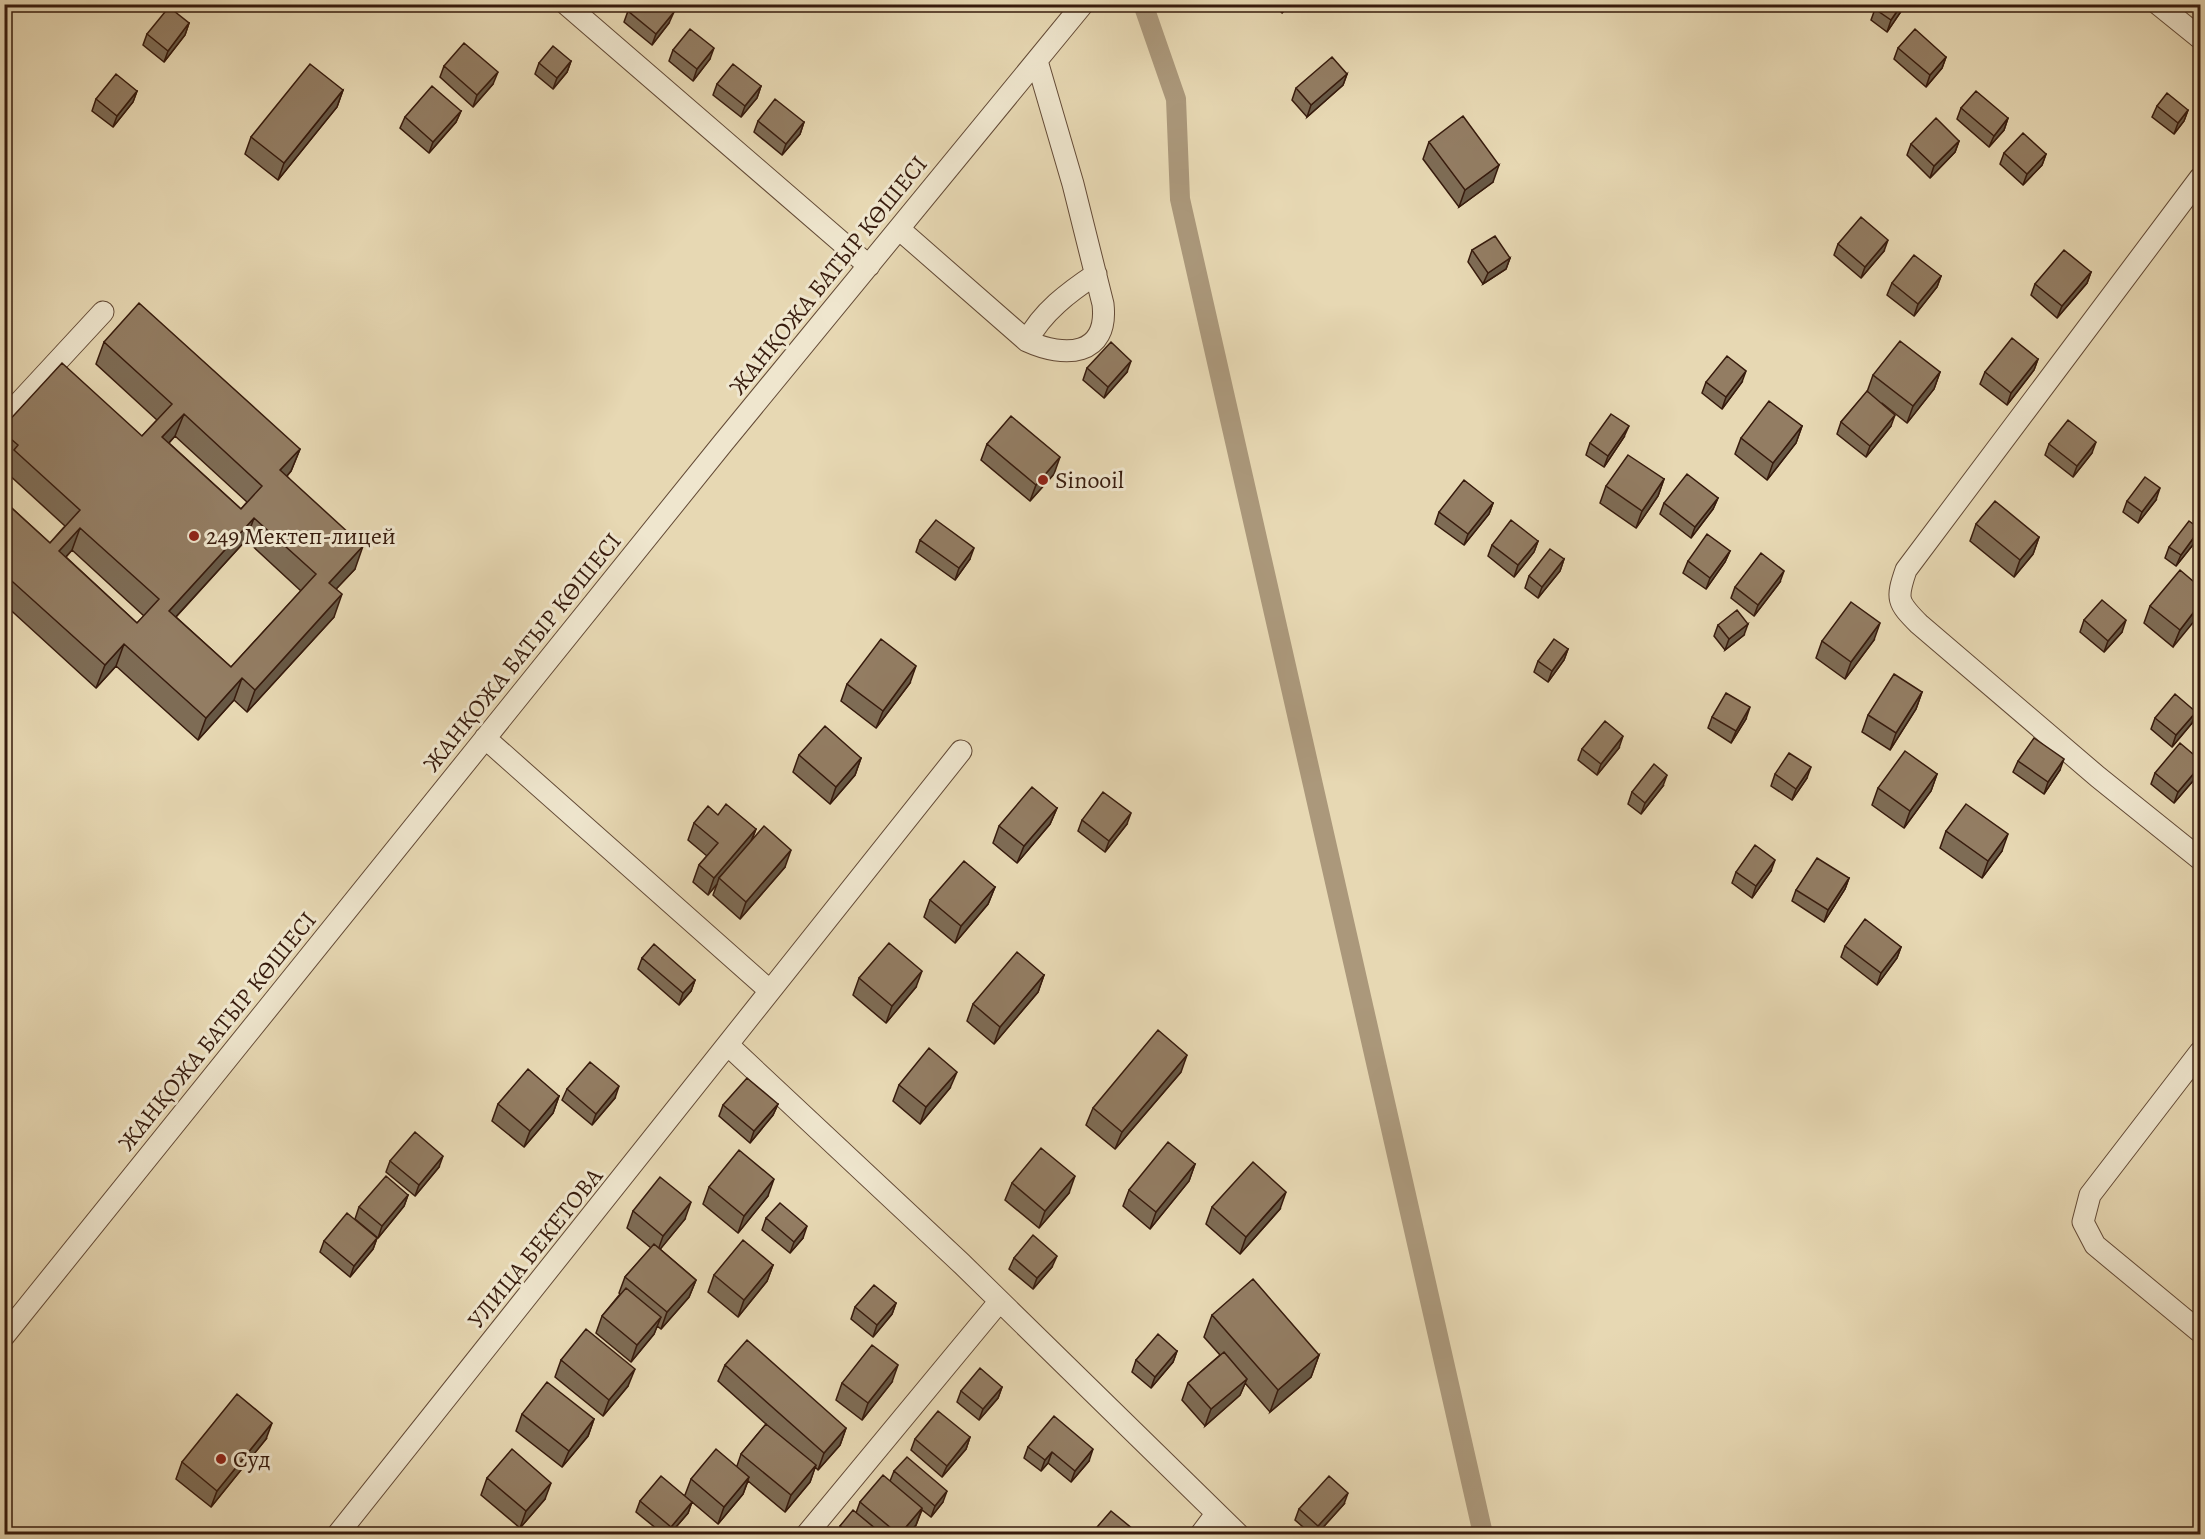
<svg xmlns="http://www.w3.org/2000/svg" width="2205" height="1539" viewBox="0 0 2205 1539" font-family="Alegreya,serif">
<rect width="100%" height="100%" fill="#e7d8b3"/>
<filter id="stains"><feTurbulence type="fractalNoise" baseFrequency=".00333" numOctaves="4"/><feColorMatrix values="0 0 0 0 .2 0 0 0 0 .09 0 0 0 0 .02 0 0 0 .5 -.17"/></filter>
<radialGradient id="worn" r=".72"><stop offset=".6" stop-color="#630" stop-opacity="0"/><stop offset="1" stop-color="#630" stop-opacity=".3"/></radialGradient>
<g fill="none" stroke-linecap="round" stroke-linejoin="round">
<path stroke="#ab987b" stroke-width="20" d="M1143,4l33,95 4,100 303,1335"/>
<defs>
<path id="minor" d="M566,4l303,262
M2158,4l42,34
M2200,178l-294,392c-10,29 -9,32 13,54l179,153 102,82
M899,229l128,112c37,17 82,16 76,-37l-30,-120 -36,-123
M1027,341c15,-29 42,-49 69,-67
M4,419l99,-107
M485,738l284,252
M729,1046l233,218 276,270
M2200,1052l-110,143 -7,27 12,23 105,87
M4,1336l719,-893 360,-439
M338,1534l623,-783
M807,1534l192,-232
M1201,1534l15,-20"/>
</defs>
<use href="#minor" stroke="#634a36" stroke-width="23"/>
<use href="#minor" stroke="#efe6ce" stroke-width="21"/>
</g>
<path fill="#7e6c55" stroke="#371b0d" stroke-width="1.5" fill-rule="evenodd" d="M1273,4h17l-8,9z
M1878,4h26l-2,6 -15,22 -16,-12 4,-11z
M628,11l41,12 -17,22 -28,-23z
M189,23l-4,12 -21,27 -21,-17 4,-11z
M1898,48l48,9 -4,11 -16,19 -32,-28z
M673,50l37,9 -17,22 -24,-20z
M571,61l-4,11 -14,17 -18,-15 4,-11z
M444,66l49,18 -20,23 -33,-30z
M1347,74l-4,11 -36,32 -15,-17 4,-12z
M717,84l44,2 -4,12 -16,19 -28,-22z
M343,90l-6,17 -59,73 -33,-26 6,-17z
M137,91l-4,11 -20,25 -21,-16 4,-12z
M2157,106l31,4 -4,11 -10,13 -22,-17z
M1961,108l47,10 -4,12 -15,17 -32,-28z
M461,111l-5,11 -27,31 -29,-25 5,-11z
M758,121l46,1 -4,12 -18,21 -28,-23z
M1959,141l-4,11 -25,26 -23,-23 4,-11z
M1429,142l64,40 -34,25 -36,-48z
M2004,153l42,1 -4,11 -19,20 -23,-21z
M2200,218v17l-5,-4z
M1838,244l46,7 -23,27 -27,-23z
M1472,250l38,8 -4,11 -23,15 -15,-22z
M2091,272l-4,11 -30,35 -26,-23 4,-11z
M1941,276l-4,11 -23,29 -27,-21 5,-12z
M104,342l196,107 -9,22 -4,5 68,93 -19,20 -2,28 -87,95 -13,-12 -36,40 -82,-74 -20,22 -92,-84v-103l46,42 15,-17 -59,-54 2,-6 -4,-4v-36l138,10 15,-16 -61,-56zM175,436l72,66 -6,7 -72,-66zM246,540l55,51 -70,76 -55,-50zM72,550l72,66 -7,7 -71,-66z
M2038,359l-4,11 -27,35 -27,-21 5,-12z
M1087,368l40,4 -23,26 -21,-18z
M1940,372l-6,17 -27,34 -24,-19 8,22 -25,31 -29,-23 4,-12 26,-30 6,-17z
M1706,382h36l-20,27 -20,-16z
M1802,426l-6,17 -29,37 -32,-26 6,-16z
M1624,437l-20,30 -18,-12 4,-12z
M987,444l67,30 -24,27 -49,-41z
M2049,444l43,9 -19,24 -28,-22z
M1664,479l-6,17 -22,32 -36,-25 6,-17z
M1718,498l-5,11 -22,29 -31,-24 4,-11z
M2156,500l-18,23 -15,-11 4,-11z
M1493,503l-4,11 -25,31 -29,-21 4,-12z
M1976,524l63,13 -6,17 -19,23 -44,-36z
M2200,529l-4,12 -20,25 -11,-8 4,-11z
M920,540l50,19 -15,21 -39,-28z
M1538,541l-4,11 -20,25 -26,-21 4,-11z
M1730,551l-5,11 -19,27 -23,-16 5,-12z
M1564,559l-4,12 -22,27 -13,-10 4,-12z
M1780,582l-26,34 -23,-18 4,-11z
M2200,587l-27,60 -29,-24 6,-17z
M2084,620l38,12 -18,20 -24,-20z
M1718,625l26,10 -19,15 -11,-14z
M1874,640l-29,39 -29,-21 6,-17z
M1568,649l-4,11 -16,22 -14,-10 4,-11z
M910,683l-34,45 -35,-27 6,-17z
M1922,692l-6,17 -26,41 -28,-18 6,-17z
M1712,717l34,2 -15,24 -23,-15z
M2155,718l37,5 -20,24 -21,-18z
M1619,748l-22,27 -19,-15 4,-11z
M799,755l62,3 -6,17 -25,29 -37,-32z
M2018,761l42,9 -16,24 -31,-22z
M2155,773l44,1 -25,29 -23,-19z
M1775,774l32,4 -15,22 -21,-14z
M1937,774l-6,17 -27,37 -32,-23 6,-17z
M1663,786l-22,28 -13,-10 4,-12z
M1057,808l-7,16 -33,39 -24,-20 6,-17z
M1082,820l45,4 -22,28 -27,-21z
M694,823l62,6 -4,11 33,27 -45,52 -27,-24 4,-11 -9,11 -15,-13 6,-17 8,-9 -19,-16z
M1946,831l56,20 -20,27 -42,-30z
M1771,871l-19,27 -20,-15 4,-11z
M1849,878l-4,11 -21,33 -32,-21 4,-11z
M995,887l-7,17 -33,39 -31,-26 6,-17z
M1845,946l56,1 -4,11 -20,27 -36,-28z
M642,958l53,22 -4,11 -12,14 -41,-36z
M1044,975l-6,17 -44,52 -27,-23 6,-17z
M859,978l57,9 -30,36 -33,-28z
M1181,1072l-66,77 -29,-24 7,-17z
M899,1085l51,3 -30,36 -27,-23z
M567,1089l48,9 -23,27 -30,-25z
M559,1096l-6,17 -29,34 -32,-26 6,-17z
M778,1104l-5,11 -23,28 -31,-27 4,-11z
M390,1161l49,6 -24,29 -29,-24z
M1195,1164l-6,17 -39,48 -27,-23 6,-16z
M1012,1183l57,10 -30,35 -34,-28z
M709,1187l59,9 -30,37 -35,-29z
M408,1195l-4,11 -26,32 -23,-19 4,-12z
M1212,1207l68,2 -40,45 -34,-30z
M633,1211l52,8 -25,30 36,31 -7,17 -28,32 -4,-3 -3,8 -23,28 -35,-29 6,-17 18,-22 -1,-1 6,-16 26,-29 -24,-20z
M766,1218l37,20 -13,15 -28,-23z
M377,1238l-4,11 -23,28 -30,-25 4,-11z
M1014,1258l38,9 -19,22 -24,-20z
M773,1265l-6,16 -29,36 -30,-25 6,-17z
M896,1303l-4,11 -19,23 -22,-18 4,-12z
M1212,1315l107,40 -8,22 -41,35 -25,-29 -5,12 -35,31 -23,-26 6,-17 32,-28 -16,-18z
M1177,1351l-4,11 -22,26 -19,-16 4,-12z
M561,1360l67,26 -25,30 -48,-39z
M725,1365l121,63 -6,17 -22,25 -3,-3 -5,15 -25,30 -37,-31 -5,13 -25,30 -26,-22 -4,11 -18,21h-7l-27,-22 4,-11 45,-6 6,-16 46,-13 4,-12 25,-30 -48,-43z
M892,1382l-30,38 -26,-20 6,-17z
M1002,1387l-4,11 -19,22 -22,-18 4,-11z
M522,1414l72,5 -6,17 -26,31 -46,-36z
M970,1437l-4,12 -24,28 -31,-27 4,-11z
M266,1439l-55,68 -35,-28 6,-17z
M1028,1447l61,14 -18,21 -23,-19 -7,8 -17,-13z
M894,1471l49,31 -12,15 -9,-7 -6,15 -8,9h-71l3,-8 16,-13 4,-11 30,-21z
M487,1478l58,21 -25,29 -39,-33z
M1344,1504l-27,30h-6l-16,-14 4,-11z"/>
<path fill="#675845" stroke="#371b0d" stroke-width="1.5" d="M1285,4h5l-8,9z
M1902,4h2l-2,6 -15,22 4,-12z
M674,12l-5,11 -17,22 4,-11z
M189,23l-4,12 -21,27 4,-11z
M714,48l-4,11 -17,22 4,-12z
M1946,57l-4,11 -16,19 4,-12z
M571,61l-4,11 -14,17 4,-11z
M498,72l-5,12 -20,23 4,-12z
M1347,74l-4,11 -36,32 4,-12z
M761,86l-4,12 -16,19 4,-11z
M343,90l-6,17 -59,73 6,-17z
M137,91l-4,11 -20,25 4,-11z
M2188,110l-4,11 -10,13 4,-11z
M461,111l-5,11 -27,31 4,-11z
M2008,118l-4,12 -15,17 5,-11z
M804,122l-4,12 -18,21 4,-11z
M1959,141l-4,11 -25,26 4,-12z
M2046,154l-4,11 -19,20 4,-11z
M1499,165l-6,17 -34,25 6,-17z
M1888,240l-4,11 -23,27 4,-11z
M1510,258l-4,11 -23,15 5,-11z
M2091,272l-4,11 -30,35 5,-12z
M1941,276l-4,11 -23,29 4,-12z
M2038,359l-4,11 -27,35 4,-12z
M1131,361l-4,11 -23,26 4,-11z
M1746,371l-4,11 -20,27 4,-12z
M1940,372l-6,17 -27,34 6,-17z
M184,414l-9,22 -21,23 8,-22z
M1895,415l-4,11 -25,31 4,-11z
M1629,426l-5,11 -20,30 4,-11z
M1802,426l-6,17 -29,37 6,-17z
M2096,442l-4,11 -19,24 4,-11z
M300,449l-9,22 -19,22 8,-23z
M1060,457l-6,17 -24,27 6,-16z
M1664,479l-6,17 -22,32 6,-17z
M2160,488l-4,12 -18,23 4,-11z
M1718,498l-5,11 -22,29 4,-11z
M1493,503l-4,11 -25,31 4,-11z
M254,518l-8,22 -85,93 8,-22z
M80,528l-8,22 -21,23 8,-22z
M2200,529l-4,12 -20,25 5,-11z
M2039,537l-6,17 -19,23 6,-17z
M1538,541l-4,11 -20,25 4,-12z
M363,546l-8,23 -34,36 8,-22z
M974,548l-4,11 -15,21 4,-12z
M1730,551l-5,11 -19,27 4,-11z
M1564,559l-4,12 -22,27 4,-11z
M1784,571l-4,11 -26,34 4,-11z
M342,594l-8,23 -87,95 8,-22z
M2200,604v10l-27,33 7,-17z
M2126,620l-4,12 -18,20 4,-11z
M1880,623l-6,17 -29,39 6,-17z
M1748,624l-4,11 -19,15 4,-11z
M124,644l-8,22 -20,22 9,-23z
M1568,649l-4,11 -16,22 4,-11z
M916,666l-6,17 -34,45 7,-17z
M242,678l-8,22 -36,40 8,-22z
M1922,692l-6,17 -26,41 6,-17z
M1750,707l-4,12 -15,24 5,-12z
M2196,712l-4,11 -20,24 4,-12z
M1623,736l-4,12 -22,27 4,-11z
M861,758l-6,17 -25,29 6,-17z
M2064,759l-4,11 -16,24 4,-12z
M2200,766l-1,8 -25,29 4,-11z
M1811,767l-4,11 -15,22 4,-11z
M1937,774l-6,17 -27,37 6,-17z
M1667,775l-4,11 -22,28 4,-11z
M1057,808l-7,16 -33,39 7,-17z
M1131,813l-4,11 -22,28 4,-11z
M756,829l-7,17 -30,32 -2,6 -9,11 6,-17z
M2008,834l-6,17 -20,27 6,-17z
M791,850l-6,17 -45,52 6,-17z
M1775,860l-4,11 -19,27 4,-12z
M1849,878l-4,11 -21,33 4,-12z
M995,887l-7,17 -33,39 6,-17z
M1901,947l-4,11 -20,27 4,-12z
M922,971l-6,16 -30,36 6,-17z
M1044,975l-6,17 -44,52 6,-17z
M695,980l-4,11 -12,14 4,-12z
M1187,1055l-6,17 -66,77 7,-17z
M957,1072l-7,16 -30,36 6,-17z
M619,1086l-4,12 -23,27 4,-11z
M559,1096l-6,17 -29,34 6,-16z
M778,1104l-5,11 -23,28 4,-12z
M443,1156l-4,11 -24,29 4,-11z
M1195,1164l-6,17 -39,48 6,-17z
M1075,1176l-6,17 -30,35 6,-17z
M774,1179l-6,17 -30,37 6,-17z
M1286,1192l-6,17 -40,45 6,-17z
M408,1195l-4,11 -26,32 4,-12z
M691,1202l-6,17 -28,34 6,-17z
M807,1226l-4,12 -13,15 4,-11z
M377,1238l-4,11 -23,28 4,-11z
M1057,1256l-5,11 -19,22 4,-11z
M773,1265l-6,16 -29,36 6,-17z
M696,1280l-7,17 -28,32 6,-17z
M896,1303l-4,11 -19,23 4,-12z
M661,1317l-7,17 -23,28 6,-17z
M1177,1351l-4,11 -22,26 4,-11z
M1319,1355l-8,22 -41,35 8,-22z
M898,1365l-6,17 -30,38 6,-17z
M635,1369l-7,17 -25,30 6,-16z
M1247,1379l-7,16 -35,31 6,-17z
M1002,1387l-4,11 -19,22 4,-11z
M594,1419l-6,17 -26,31 7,-16z
M272,1423l-6,16 -55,68 6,-16z
M846,1428l-6,17 -22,25 6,-17z
M970,1437l-4,12 -24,28 5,-11z
M1093,1449l-4,12 -18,21 4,-11z
M1052,1452l-4,11 -7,8 4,-11z
M816,1465l-6,17 -25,30 6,-17z
M749,1477l-6,17 -25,30 6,-17z
M551,1483l-6,16 -25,29 6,-17z
M947,1491l-4,11 -12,15 4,-11z
M1348,1493l-4,11 -27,30h-2l3,-8z
M692,1502l-4,11 -18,21h-2l3,-7z
M922,1508l-6,17 -8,9h-8z"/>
<path fill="#937d63" stroke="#371b0d" stroke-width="1.5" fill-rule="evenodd" d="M633,4h31l10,8 -18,22 -28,-23z
M1878,4h24l-11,16 -16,-11z
M169,7l20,16 -21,28 -21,-17z
M690,29l24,19 -17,21 -24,-19z
M1915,29l31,28 -16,18 -32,-27z
M464,43l34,29 -21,23 -33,-29z
M553,46l18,15 -14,17 -18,-15z
M1332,57l15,17 -36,31 -15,-17z
M310,64l33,26 -59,73 -33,-26z
M733,64l28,22 -16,20 -28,-22z
M116,74l21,17 -20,25 -21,-17z
M432,86l29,25 -28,31 -28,-25z
M1976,91l32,27 -14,18 -33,-28z
M2167,93l21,17 -10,13 -21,-17z
M775,99l29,23 -18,22 -28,-23z
M1463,116l36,49 -34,25 -36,-48z
M1936,118l23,23 -25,25 -23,-22z
M2023,133l23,21 -19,20 -23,-21z
M1861,217l27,23 -23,27 -27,-23z
M1495,236l15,22 -22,15 -16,-23z
M2064,250l27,22 -29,34 -27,-22z
M1914,255l27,21 -23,28 -26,-21z
M139,303l161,146 -20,21 83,76 -34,37 13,11 -87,96 -13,-12 -36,40 -82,-74 -19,21 -101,-91v-73l46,42 30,-33 -66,-60 4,-5 -14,-12v-7l58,-63 80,73 30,-32 -68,-62zM184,414l78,72 -21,23 -79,-72zM254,518l62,56 -85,93 -62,-56zM80,528l79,71 -22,24 -78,-72z
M2012,338l26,21 -27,34 -26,-21z
M1900,341l40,31 -27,34 -40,-31z
M1111,342l20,19 -23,26 -21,-19z
M1727,356l19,15 -20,26 -20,-15z
M1867,391l28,24 -25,31 -29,-24z
M1769,401l33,25 -29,37 -32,-25z
M1611,414l18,12 -21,30 -18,-13z
M1011,416l49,41 -24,28 -49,-41z
M2068,420l28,22 -19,24 -28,-22z
M1628,455l36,24 -22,32 -36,-25z
M1687,474l31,24 -23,29 -31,-24z
M2145,477l15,11 -18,24 -15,-11z
M1464,480l29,23 -25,31 -29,-22z
M1995,501l44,36 -19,23 -44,-36z
M936,520l38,28 -15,20 -39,-28z
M1511,520l27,21 -20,24 -26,-20z
M2189,521l11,8 -19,26 -12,-8z
M1707,534l23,17 -20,27 -22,-17z
M1550,549l14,10 -22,28 -13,-11z
M1761,553l23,18 -26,34 -23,-18z
M2180,570l20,17v17l-20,26 -30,-24z
M2102,600l24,20 -18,21 -24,-21z
M1851,602l29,21 -29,39 -29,-21z
M1737,610l11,14 -19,15 -11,-14z
M881,639l35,27 -33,45 -36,-27z
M1554,639l14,10 -16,22 -14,-10z
M1894,674l28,18 -26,41 -28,-18z
M1726,693l24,14 -14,24 -24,-14z
M2175,694l21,18 -20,23 -21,-17z
M1605,721l18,15 -22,28 -19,-15z
M825,726l36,32 -25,29 -37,-32z
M2034,738l30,21 -16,23 -30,-21z
M2180,743l20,17v6l-22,26 -23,-19z
M1905,751l32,23 -27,37 -32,-23z
M1789,753l22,14 -15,22 -21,-15z
M1654,764l13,11 -22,28 -13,-11z
M1032,787l25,21 -33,38 -25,-20z
M1103,792l28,21 -22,28 -27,-21z
M726,804l30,25 -42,49 -15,-13 19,-22 -24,-20 14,-17 10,9z
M1966,804l42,30 -20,27 -42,-30z
M764,826l27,24 -45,52 -27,-24z
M1755,845l20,15 -19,26 -20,-14z
M1817,858l32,20 -21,32 -32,-20z
M964,861l31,26 -34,39 -31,-26z
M1865,919l36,28 -20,26 -36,-27z
M889,943l33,28 -30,35 -33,-28z
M654,944l41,36 -12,13 -41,-35z
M1017,952l27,23 -44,52 -27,-23z
M1158,1030l29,25 -65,77 -29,-24z
M929,1048l28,24 -31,35 -27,-22z
M590,1062l29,24 -23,28 -29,-25z
M528,1069l31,27 -29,35 -32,-27z
M747,1078l31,26 -24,27 -31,-26z
M415,1132l28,24 -24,29 -29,-24z
M1168,1142l27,22 -39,48 -27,-22z
M1041,1148l34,28 -30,35 -33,-28z
M739,1150l35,29 -30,37 -35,-29z
M1253,1162l33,30 -40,45 -34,-30z
M386,1176l22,19 -26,31 -23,-19z
M660,1177l31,25 -28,34 -30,-25z
M780,1203l27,23 -13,16 -28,-24z
M347,1213l30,25 -23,28 -30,-25z
M1033,1235l24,21 -20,22 -23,-20z
M743,1240l30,25 -29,35 -30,-25z
M654,1244l42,36 -29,32 -42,-35z
M1253,1279l66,76 -41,35 -66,-75z
M874,1285l22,18 -19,22 -22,-18z
M626,1288l35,29 -24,28 -35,-29z
M586,1329l49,40 -26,31 -48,-40z
M1158,1334l19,17 -22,26 -19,-17z
M747,1340l99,88 -22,25 -99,-88z
M872,1345l26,20 -30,38 -26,-20z
M1224,1352l23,27 -36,30 -23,-26z
M980,1368l22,19 -19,22 -22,-18z
M547,1382l47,37 -25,32 -47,-37z
M237,1394l35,29 -55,68 -35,-29z
M938,1411l32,26 -23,29 -32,-27z
M1054,1416l39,33 -18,22 -23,-19 -7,8 -17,-13z
M766,1424l50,41 -25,30 -50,-41z
M512,1449l39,34 -25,28 -39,-33z
M716,1449l33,28 -25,30 -33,-28z
M907,1457l40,34 -12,15 -41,-35z
M883,1475l39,33 -22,26h-2l-38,-32z
M661,1476l31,26 -21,25 -31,-26z
M1329,1476l19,17 -30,33 -19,-17z
M853,1510l29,24h-31l-11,-8z
M1111,1511l28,23h-48z"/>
<g fill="#8f2418" stroke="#efe6ce" stroke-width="2">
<circle cx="1043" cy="480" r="6"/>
<circle cx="194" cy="536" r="6"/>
<circle cx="221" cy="1459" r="6"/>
</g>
<g text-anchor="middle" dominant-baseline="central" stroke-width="6" stroke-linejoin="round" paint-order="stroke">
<g font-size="24" fill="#371b0d" stroke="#efe6ce">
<text transform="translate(828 275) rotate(-51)">ЖАНҚОЖА БАТЫР КӨШЕСІ</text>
<text transform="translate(522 652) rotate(-51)">ЖАНҚОЖА БАТЫР КӨШЕСІ</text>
<text transform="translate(217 1031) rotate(-51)">ЖАНҚОЖА БАТЫР КӨШЕСІ</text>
<text transform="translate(535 1248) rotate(-51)">УЛИЦА БЕКЕТОВА</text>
</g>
<g font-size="24" fill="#371b0d" stroke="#efe6ce" text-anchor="start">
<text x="1055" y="480">Sinooil</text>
<text x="206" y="536">249 Мектеп-лицей</text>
<text x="233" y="1459">Суд</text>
</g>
</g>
<rect width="2205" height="1539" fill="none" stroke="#e7d8b3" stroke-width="24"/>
<rect x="6" y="6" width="2193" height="1527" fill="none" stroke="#371b0d" stroke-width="3"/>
<rect x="12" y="12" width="2181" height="1515" fill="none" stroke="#371b0d" stroke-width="1.5"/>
<rect width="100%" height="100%" filter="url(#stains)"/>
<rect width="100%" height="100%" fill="url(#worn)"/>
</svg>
